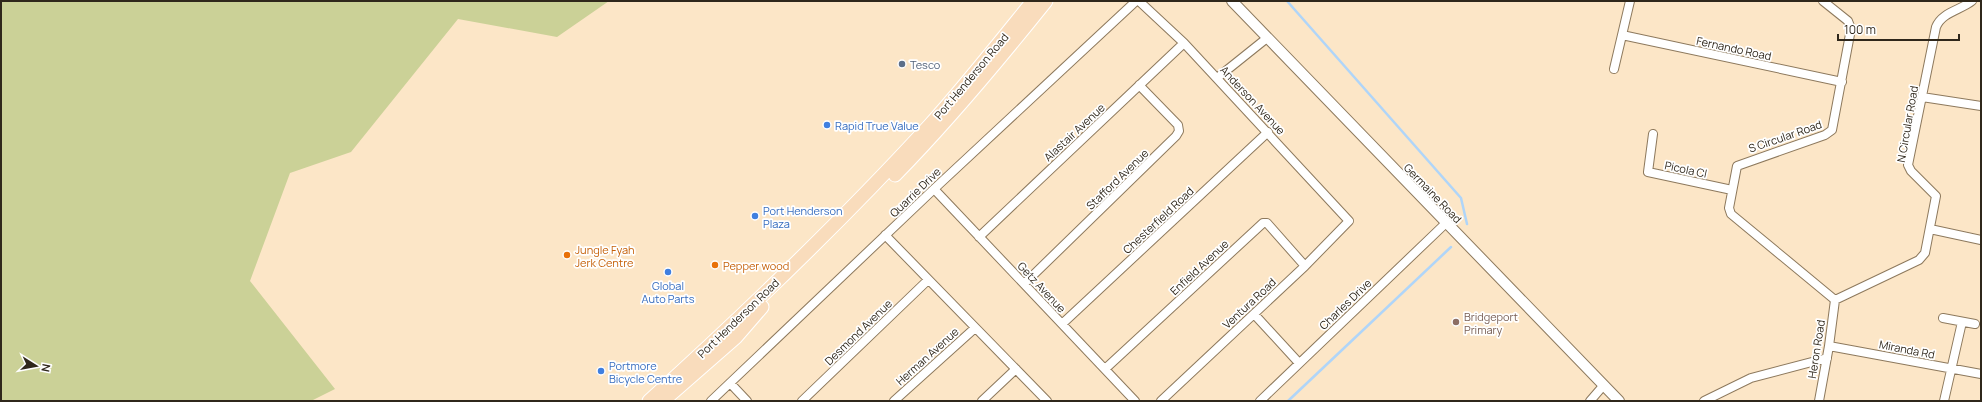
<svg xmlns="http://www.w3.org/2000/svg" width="1982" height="402" viewBox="0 0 1982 402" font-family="Manrope,sans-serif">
<rect width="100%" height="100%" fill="#fce6c7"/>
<path fill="#cbd197" d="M1,1h608l-52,36 -99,-18 -107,133 -61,21 -40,108 85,108 -24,12h-310z"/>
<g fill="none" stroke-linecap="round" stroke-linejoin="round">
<path stroke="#afd5f9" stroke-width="2.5" d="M1287,1l174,197 6,26
M1288,401l163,-154"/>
<defs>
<path id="minor" d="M1823,1l25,20 3,8 -19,101 -7,5 -88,31 -8,42 2,6 104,86
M1622,35l220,47
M1614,69l16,-68
M1217,78l50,-40
M1922,97l59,9
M1653,134l-5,38 84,18
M934,189l201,212
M1930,229l51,11
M885,235l162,166
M979,237l205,-194
M1024,284l152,-148 3,-5 -1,-6 -39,-40
M1835,300l84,-40 6,-7 11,-57 -25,-25 -3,-6 28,-138c6,-15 25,-17 36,-26
M1254,314l45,49
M1943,318l32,6
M1062,324l206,-192
M1829,346l152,28
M1105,369l158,-146h4l38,43
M730,383l17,18
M711,401l223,-212 202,-188h3l45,42 165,178 -44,45 -144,135
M802,401l126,-121
M894,401l81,-73
M982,401l34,-32
M1260,401l186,-178
M1590,401l13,-15
M1704,401l47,-23 76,-20
M1819,401l10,-55 6,-46
M1944,401l18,-79"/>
<path id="tertiary" d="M1232,1l387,400"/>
<path id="primary" d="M895,175c54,-55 103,-114 151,-174
M649,401c97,-88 191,-178 280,-275 36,-40 70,-83 104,-125
M663,401l73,-64 26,-30"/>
</defs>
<use href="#minor" stroke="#8d795d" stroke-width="10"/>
<use href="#tertiary" stroke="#8d795d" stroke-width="12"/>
<use href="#primary" stroke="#fff" stroke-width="15"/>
<use href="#minor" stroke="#fff" stroke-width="8"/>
<use href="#tertiary" stroke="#fff" stroke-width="10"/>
<use href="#primary" stroke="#f9dcbc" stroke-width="13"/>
</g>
<circle fill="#5c6f8a" stroke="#fff" stroke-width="1.5" cx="902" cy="64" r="4"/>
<g fill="#3f7fe0" stroke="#fff" stroke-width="1.5">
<circle cx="827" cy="125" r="4"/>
<circle cx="755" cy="216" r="4"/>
<circle cx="668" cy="272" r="4"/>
<circle cx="601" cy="371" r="4"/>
</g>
<g fill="#e8710a" stroke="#fff" stroke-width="1.5">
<circle cx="567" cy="255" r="4"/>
<circle cx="715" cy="265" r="4"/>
</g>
<circle fill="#8d6e63" stroke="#fff" stroke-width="1.5" cx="1456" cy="322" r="4"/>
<g text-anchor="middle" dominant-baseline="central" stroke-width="3.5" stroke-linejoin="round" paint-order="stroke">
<g font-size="11" fill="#2f271b" stroke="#fff">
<text transform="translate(1734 48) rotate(12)">Fernando Road</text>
<text transform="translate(971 76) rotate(-50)">Port Henderson Road</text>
<text transform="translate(1253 100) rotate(47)">Anderson Avenue</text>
<text transform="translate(1907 124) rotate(-80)">N Circular Road</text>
<text transform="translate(1074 132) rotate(-43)">Alastair Avenue</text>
<text transform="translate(1785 136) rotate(-19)">S Circular Road</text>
<text transform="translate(1686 169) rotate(12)">Picola Cl</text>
<text transform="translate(1117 179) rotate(-44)">Stafford Avenue</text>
<text transform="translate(915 192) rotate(-44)">Quarrie Drive</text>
<text transform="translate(1433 193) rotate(46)">Germaine Road</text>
<text transform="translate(1158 220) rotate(-43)">Chesterfield Road</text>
<text transform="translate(1199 267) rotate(-43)">Enfield Avenue</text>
<text transform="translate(1042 287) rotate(47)">Getz Avenue</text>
<text transform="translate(1249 303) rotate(-43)">Ventura Road</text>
<text transform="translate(1345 304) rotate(-44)">Charles Drive</text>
<text transform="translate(738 318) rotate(-44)">Port Henderson Road</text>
<text transform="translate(858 332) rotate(-44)">Desmond Avenue</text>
<text transform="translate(1816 349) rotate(-81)">Heron Road</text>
<text transform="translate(1907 349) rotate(11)">Miranda Rd</text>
<text transform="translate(927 356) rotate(-42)">Herman Avenue</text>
</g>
<g font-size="11" fill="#4e5e75" stroke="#fff" text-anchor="start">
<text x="910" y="64">Tesco</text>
</g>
<g font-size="11" fill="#366cbe" stroke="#fff" text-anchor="start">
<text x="835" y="125">Rapid True Value</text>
<text x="763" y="210">Port Henderson<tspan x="763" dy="13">Plaza</tspan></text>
<text x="668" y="285" text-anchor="middle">Global<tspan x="668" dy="13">Auto Parts</tspan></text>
<text x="609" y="365">Portmore<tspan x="609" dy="13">Bicycle Centre</tspan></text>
</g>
<g font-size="11" fill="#c56008" stroke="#fff" text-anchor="start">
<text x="575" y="249">Jungle Fyah<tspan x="575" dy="13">Jerk Centre</tspan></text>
<text x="723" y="265">Pepper wood</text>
</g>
<g font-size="11" fill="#785e54" stroke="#fff" text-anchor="start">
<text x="1464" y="316">Bridgeport<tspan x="1464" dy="13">Primary</tspan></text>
</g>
</g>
<rect width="1982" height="402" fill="none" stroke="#2f271b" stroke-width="4"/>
<g transform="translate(36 366) rotate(101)" stroke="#ffffff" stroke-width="3" paint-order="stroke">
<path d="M0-3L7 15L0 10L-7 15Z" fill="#2f271b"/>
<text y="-6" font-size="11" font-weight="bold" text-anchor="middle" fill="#2f271b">N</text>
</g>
<path d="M1838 34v6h121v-6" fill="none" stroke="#2f271b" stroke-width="2"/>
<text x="1844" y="34" font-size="12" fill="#2f271b" stroke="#ffffff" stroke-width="3" paint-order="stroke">100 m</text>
</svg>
